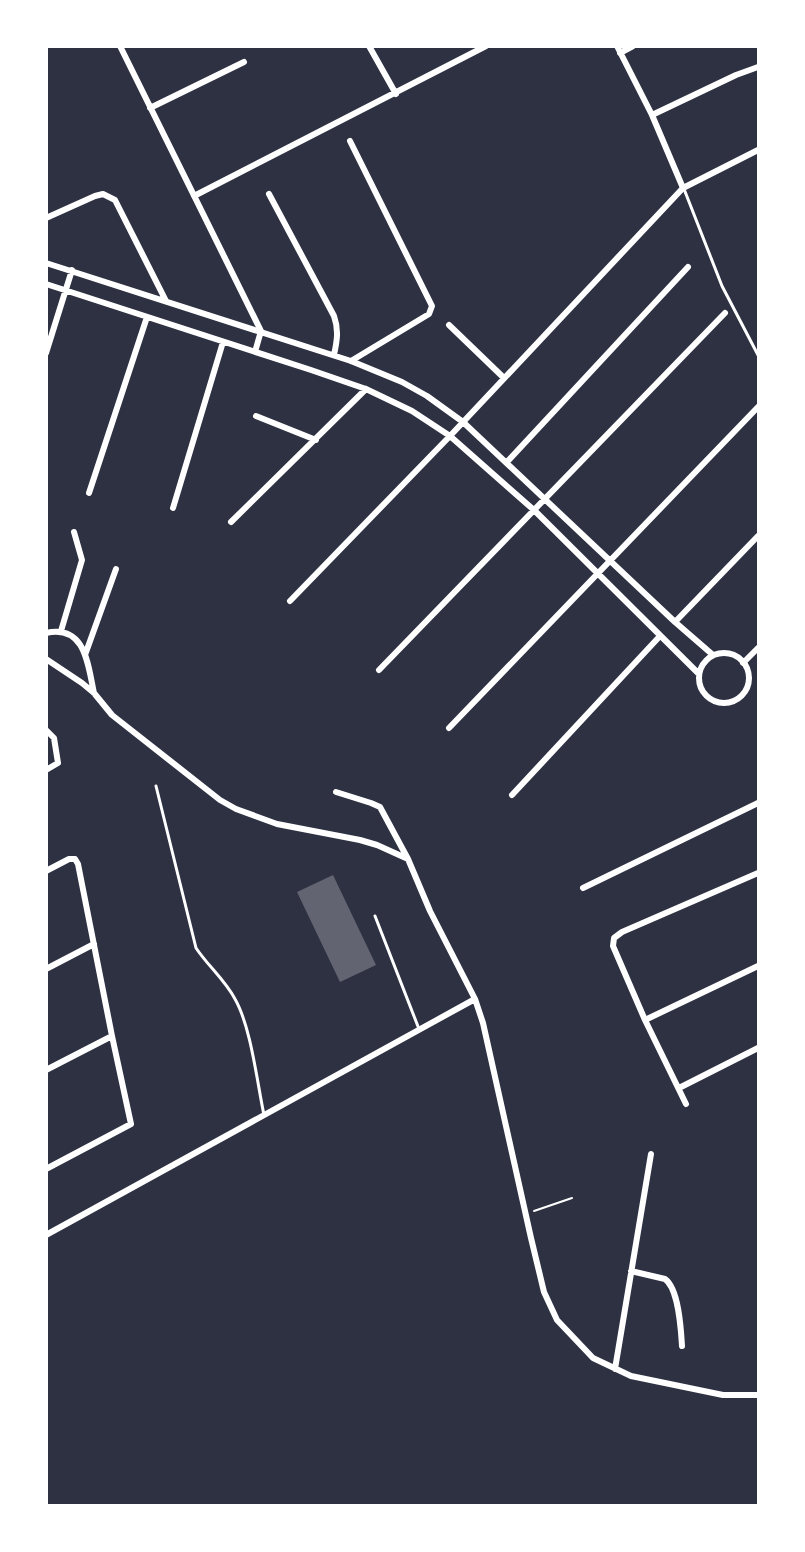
<svg xmlns="http://www.w3.org/2000/svg" width="805" height="1552" viewBox="0 0 805 1552" font-family="Montserrat,sans-serif">
<rect width="100%" height="100%" fill="#2d3142"/>
<path fill="#626471" d="M333,875l43,90 -36,17 -43,-90z"/>
<g fill="none" stroke-linecap="round" stroke-linejoin="round">
<path stroke="#fff" stroke-width="2" d="M534,1211l38,-13"/>
<path stroke="#fff" stroke-width="3" d="M684,189l38,97 36,69
M156,786l40,162c12,18 29,32 39,51 16,28 22,83 29,116
M375,916l44,113"/>
<path stroke="#fff" stroke-width="6" d="M120,46l141,285 -6,21
M369,46l27,48
M617,46l35,69 31,73
M620,53l13,-7
M150,108l94,-46
M652,115l84,-40 22,-8
M350,141l82,165 -3,8 -78,47
M269,194l65,122c5,14 3,25 0,39
M194,196l292,-150
M46,218l49,-22 8,-2 12,6 51,101
M46,263l305,98 51,21 25,14 36,26 212,200 38,33
M46,284l265,86 55,19 46,22 38,25 85,75 164,163
M449,325l55,53
M46,353l26,-83
M256,416l60,24
M507,462l181,-195
M89,493l58,-176
M173,508l50,-166
M231,522l135,-133
M290,601l160,-165 233,-248 75,-38
M675,622l83,-86
M61,631l21,-71 -8,-28
M46,633c40,-9 42,33 48,60
M699 678a25 25 0 1 1 50 0a25 25 0 1 1-50 0Z
M85,655l31,-86
M46,659l36,24 12,10 18,22 108,85 16,9 41,15 83,16 17,5 31,14 22,52 45,88 8,24 48,215 13,54 13,28 36,38 38,18 92,19h35
M743,663l15,-15
M379,670l346,-357
M449,728l309,-321
M46,730l8,8 4,25 -12,7
M336,792l35,11 9,4 28,52
M512,795l148,-159
M46,871l23,-12h6l3,5 34,172 19,88 -85,45
M583,888l175,-85
M46,969l48,-25
M645,1020l113,-54
M46,1070l66,-34
M679,1088l79,-40
M686,1104l-41,-84 -32,-74 1,-8 8,-6 136,-59
M46,1235l429,-236
M631,1271l34,8c14,10 16,51 17,67
M615,1369l36,-215"/>
</g>
<rect width="805" height="1552" fill="none" stroke="#ffffff" stroke-width="96"/>
</svg>
